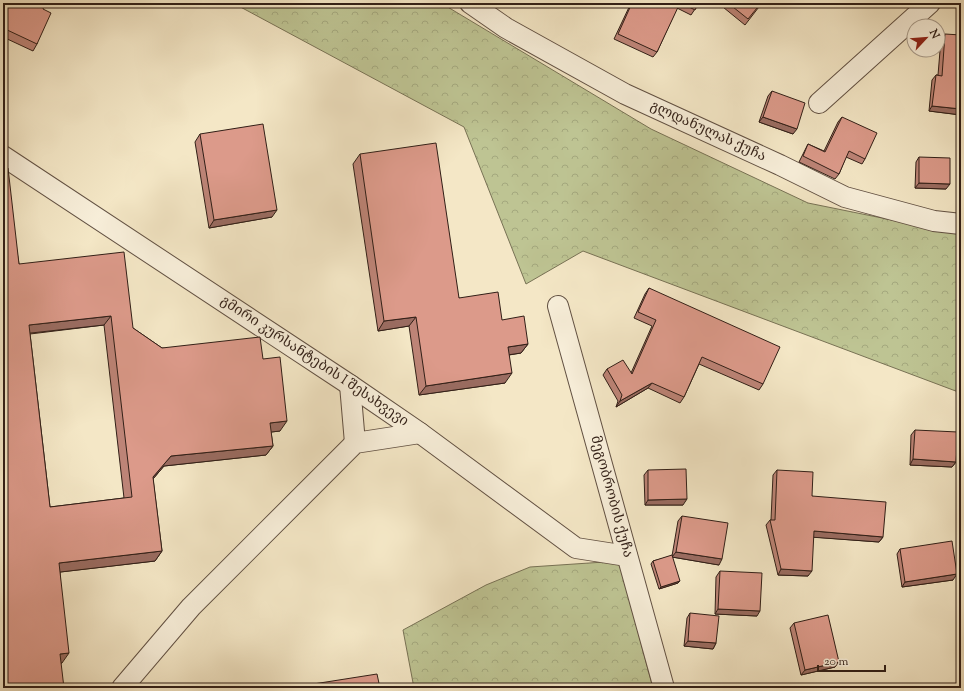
<svg xmlns="http://www.w3.org/2000/svg" width="964" height="691" viewBox="0 0 964 691" font-family="'Sorts Mill Goudy','Noto Serif Georgian',serif">
<defs>
<pattern id="forest-crowns" width="20" height="18" patternUnits="userSpaceOnUse"><rect width="20" height="18" fill="#bec493"/><path d="M2 6a3 3 0 1 1 6 0M12 15a3 3 0 1 1 6 0" fill="none" stroke="#a4a87e"/></pattern>
</defs>
<rect width="100%" height="100%" fill="#f4e7c6"/>
<filter id="stains"><feTurbulence type="fractalNoise" baseFrequency=".005" numOctaves="4"/><feColorMatrix values="0 0 0 0 .2 0 0 0 0 .09 0 0 0 0 .02 0 0 0 .5 -.17"/></filter>
<radialGradient id="worn" r=".72"><stop offset=".6" stop-color="#630" stop-opacity="0"/><stop offset="1" stop-color="#630" stop-opacity=".3"/></radialGradient>
<path fill="url(#forest-crowns)" stroke="#787255" d="M233,3h208l210,126 157,74 153,31v159l-378,-142 -57,33 -62,-157z
M619,561l34,127h-239l-11,-58 83,-45 44,-18z"/>
<g fill="none" stroke-linecap="round" stroke-linejoin="round">
<defs>
<g id="street">
<path id="s1" d="M470,3l36,25 119,66 155,71 65,32 89,24 27,3"/>
<path d="M819,103l111,-100"/>
<path id="s2" d="M3,156l347,229 70,48 156,115 51,8"/>
<path id="s3" d="M558,306l106,382"/>
<path d="M350,385l5,58"/>
<path d="M122,688l69,-81 164,-164 65,-10"/>
</g>
</defs>
<use href="#street" stroke="#625143" stroke-width="22"/>
<use href="#street" stroke="#f8efda" stroke-width="20"/>
</g>
<path fill="#bd8477" stroke="#311f17" fill-rule="evenodd" d="M3,3l40,6 -6,35 -4,7 -30,-14z
M631,3h68l-8,12 -14,-7 -20,44 -4,5 -39,-18z
M718,3h44l-17,22z
M945,34l16,81 -32,-4 3,-31 4,-5h2l3,-36z
M772,91l21,43 -34,-12 9,-26z
M842,117l23,42 -3,5 -16,-7 -7,17 -4,5 -36,-17 9,-18 16,7 14,-29z
M200,134l72,83 -63,11 -14,-86z
M360,154l99,144 43,22 26,24 -7,9 -12,2 -4,28 -86,12 -10,-69 -31,5 -25,-167z
M919,157l27,32 -31,-1 1,-26z
M3,168l16,96 114,64 29,20 101,11 17,72 -9,1 2,14 -7,9 -102,11 -11,13 9,72 -7,10 -95,11 2,91 -59,25zM104,325l20,173 -74,9 -20,-173z
M649,288l114,96 -4,6 -60,-26 -15,33 -4,6 -32,-15 -32,19 2,-6 -15,-26 4,-6 24,4 21,-47 -18,-8 11,-24z
M915,430l41,32 -4,5 -42,-2 1,-30z
M648,470l35,35h-38l-1,-30z
M777,470l35,26 71,41 -4,5 -66,-5 -5,39 -30,-1 -12,-50 4,-5h1l2,-45z
M682,516l37,49 -47,-8 6,26 -19,6 -8,-25 2,-3 19,-5 6,-35z
M900,549l53,31 -51,7 -5,-33z
M720,571l37,45 -42,-2 1,-37z
M690,613l26,30 -3,6 -29,-3 3,-28z
M794,623l41,44 -34,8 -11,-47z"/>
<path fill="#9a6c61" stroke="#311f17" d="M123,3h12l-2,4z
M932,106l29,3v6l-32,-4z
M763,117l34,12 -4,5 -34,-12z
M919,183l31,1 -4,5 -31,-1z
M277,210l-5,7 -63,11 5,-8z
M111,316l-7,9 -82,9 7,-9z
M416,317l-7,9 -31,5 6,-10z
M528,344l-7,9 -20,3 7,-9z
M512,373l-7,10 -86,12 7,-9z
M652,383l-4,5 -32,19 4,-6z
M287,421l-7,10 -17,2 7,-10z
M273,446l-7,9 -102,11 -18,21 7,-10 18,-21z
M913,459l43,3 -4,5 -42,-2z
M687,499l-4,6h-38l3,-5z
M814,531l69,6 -4,5 -69,-5z
M162,551l-7,10 -103,12 7,-10z
M676,552l46,7 -3,6 -47,-8z
M781,569l31,2 -4,5 -30,-1z
M957,574l-4,6 -51,7 3,-5z
M680,581l-2,2 -19,6 2,-2z
M718,609l42,2 -3,5 -42,-2z
M688,641l28,2 -3,6 -29,-3z
M69,653l-7,10 -9,1 7,-10z
M839,662l-4,5 -34,8 4,-5z"/>
<path fill="#dc9a8a" stroke="#311f17" fill-rule="evenodd" d="M3,3h42l-2,6 8,4 -14,31 -34,-16z
M632,3h48l-23,49 -39,-18z
M681,3h18l-4,7z
M728,3h33l-13,16z
M945,34l16,1v74l-29,-3 4,-31 6,1z
M772,91l33,12 -8,26 -34,-12z
M842,117l35,16 -12,26 -16,-8 -10,23 -36,-18 5,-12 17,8z
M263,124l14,86 -63,10 -14,-86z
M436,143l23,155 39,-6 4,28 22,-4 4,28 -20,3 4,26 -86,13 -10,-69 -32,4 -24,-167z
M919,157l31,1v26l-31,-1z
M3,168h5l11,96 105,-12 9,76 29,20 98,-11 3,22 17,-2 7,64 -17,2 3,23 -102,10 -18,21 9,74 -103,12 10,90 -9,1 4,34h-61v-73h4l-4,-39zM111,316l21,181 -82,10 -21,-182z
M649,288l131,59 -17,37 -61,-27 -18,40 -32,-14 -32,18 2,-6 -15,-26 16,-9 9,14 24,-54 -18,-8z
M915,430l43,2 -2,30 -43,-3z
M686,469l1,30 -39,1v-30z
M777,470l36,2 -1,24 74,6 -3,35 -69,-6 -2,40 -31,-2 -11,-49h5z
M682,516l46,7 -6,36 -46,-7z
M952,541l5,33 -52,8 -5,-33z
M672,555l8,26 -19,6 -8,-26z
M720,571l42,2 -2,38 -42,-2z
M690,613l29,3 -3,27 -28,-2z
M828,615l11,47 -34,8 -11,-47z
M377,674l3,14h-92z"/>
<g text-anchor="middle" dominant-baseline="central" stroke-width="3" stroke-linejoin="round" paint-order="stroke">
<g font-size="14" fill="#311f17" stroke="#f8efda">
<text stroke="none"><textPath href="#s1" startOffset="271">გლდანულას ქუჩა</textPath></text>
<text stroke="none"><textPath href="#s2" startOffset="373">გმირი კურსანტების I შესახვევი</textPath></text>
<text stroke="none"><textPath href="#s3" startOffset="198">მეგობრობის ქუჩა</textPath></text>
</g>
</g>
<rect width="964" height="691" fill="none" stroke="#f4e7c6" stroke-width="16"/>
<rect x="4" y="4" width="956" height="683" fill="none" stroke="#311f17" stroke-width="2"/>
<rect x="8" y="8" width="948" height="675" fill="none" stroke="#311f17"/>
<g transform="translate(926 38) rotate(64)"><circle r="19" fill="#f8efda" stroke="#a89c8c"/>
<path d="M0-3L7 15L0 10L-7 15Z" fill="#8f2418"/>
<text y="-6" font-size="11" font-weight="bold" text-anchor="middle" fill="#311f17">N</text>
</g>
<path d="M818 665v6h67v-6" fill="none" stroke="#311f17" stroke-width="2"/>
<text x="824" y="665" font-size="12" fill="#311f17" stroke="#f8efda" stroke-width="3" paint-order="stroke">20 m</text>
<rect width="100%" height="100%" filter="url(#stains)"/>
<rect width="100%" height="100%" fill="url(#worn)"/>
</svg>
